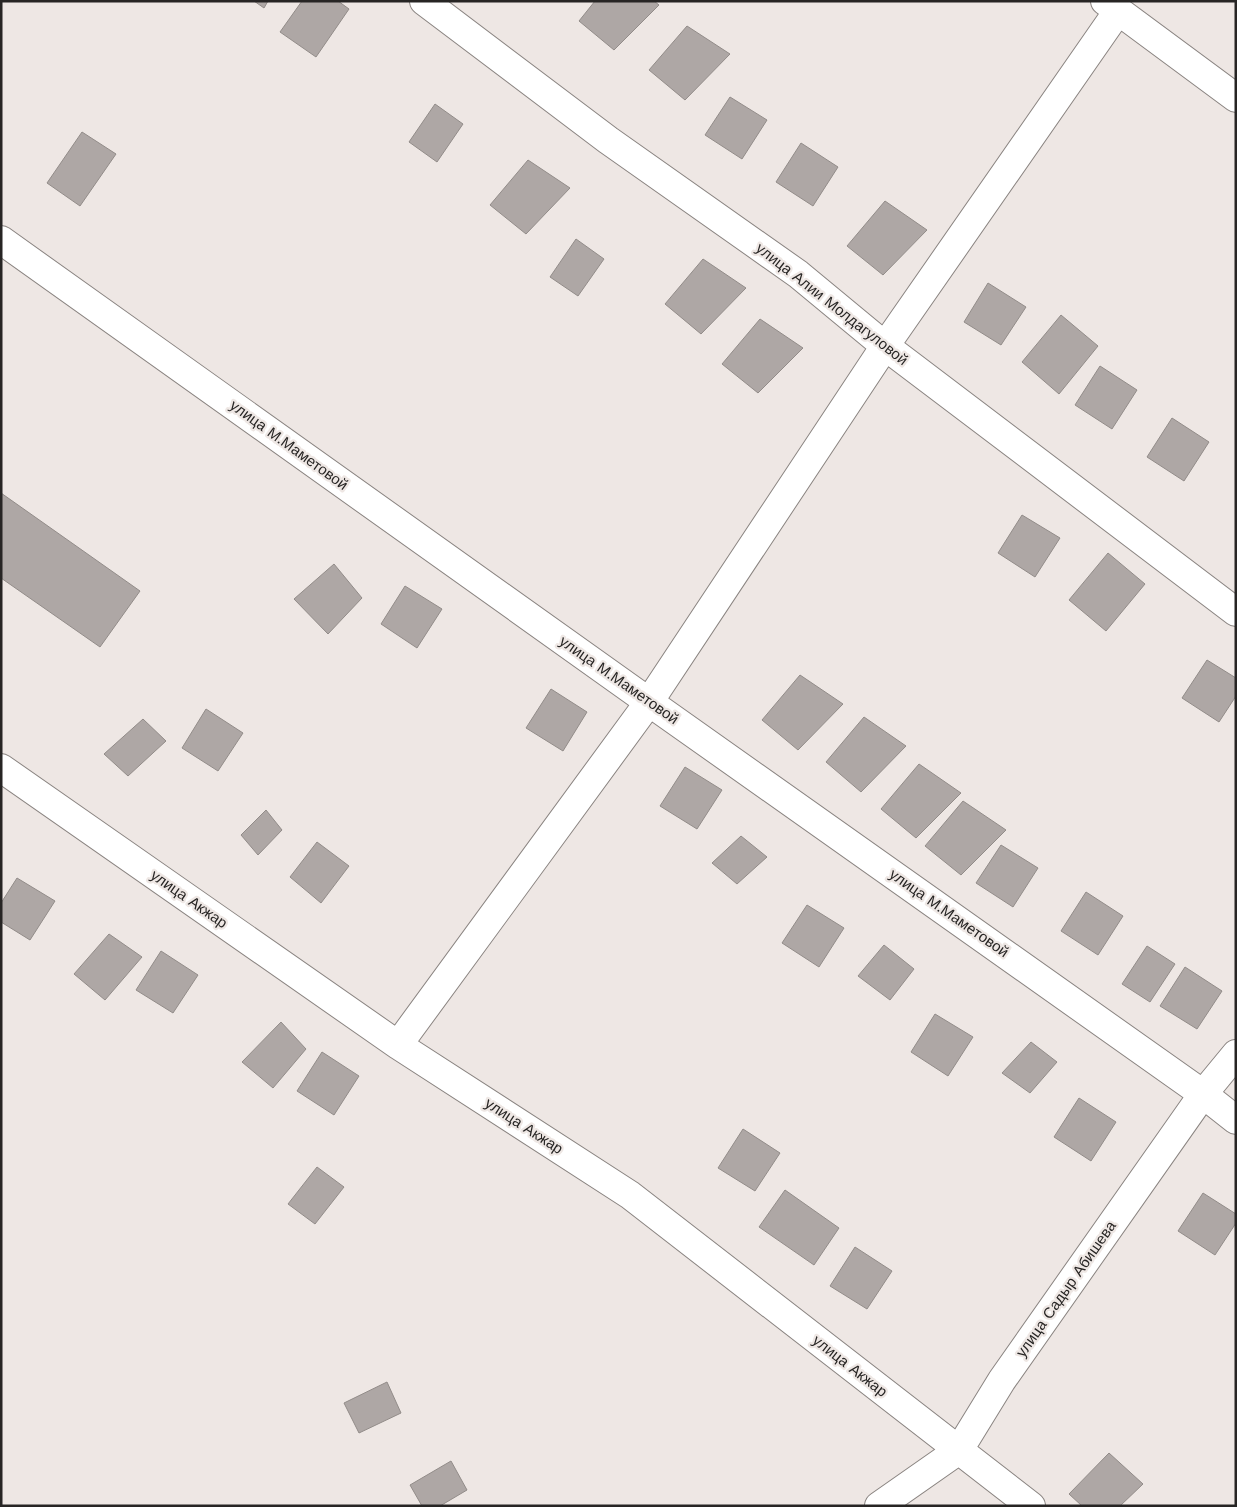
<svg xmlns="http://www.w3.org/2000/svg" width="1237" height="1507" viewBox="0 0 1237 1507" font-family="'Work Sans',sans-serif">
<rect width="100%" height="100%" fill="#eee7e4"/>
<path fill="#aea7a5" stroke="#928c89" d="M254,1h14l-4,7z
M302,1h36l11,8 -33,48 -36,-25z
M595,1h59l5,4 -45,45 -35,-29z
M687,26l43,28 -45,46 -36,-30z
M730,97l37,23 -25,39 -37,-24z
M435,104l28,20 -26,38 -28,-20z
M82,132l34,22 -36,52 -33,-23z
M801,143l37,24 -25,39 -37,-24z
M528,160l42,28 -44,46 -36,-29z
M885,201l42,29 -44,45 -36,-29z
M576,239l28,20 -26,37 -28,-19z
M703,259l43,29 -45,46 -36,-30z
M988,283l38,24 -25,38 -37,-23z
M1061,315l37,31 -39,48 -37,-32z
M760,319l43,29 -45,45 -36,-29z
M1100,366l37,24 -25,39 -37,-24z
M1172,418l37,24 -25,39 -37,-24z
M1,493l139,98 -40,56 -99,-69z
M1022,515l38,23 -25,39 -37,-24z
M1108,553l37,31 -39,47 -37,-31z
M334,564l28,34 -34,36 -34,-35z
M405,586l37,23 -25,39 -36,-24z
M1207,660l29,18v18l-17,26 -37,-24z
M800,675l43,29 -45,46 -36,-30z
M551,689l36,23 -24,39 -37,-23z
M206,709l37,24 -25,38 -36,-23z
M864,717l42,29 -45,46 -35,-30z
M143,719l23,22 -38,35 -24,-22z
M919,764l42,29 -45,45 -35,-29z
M685,767l37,23 -25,39 -37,-23z
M963,801l43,29 -45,45 -36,-29z
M266,810l16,20 -24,25 -17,-20z
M741,836l26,21 -30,27 -25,-21z
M317,842l32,24 -28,37 -31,-26z
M1001,845l37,23 -25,39 -37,-24z
M17,878l38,23 -25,39 -29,-18v-19z
M1086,892l37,24 -25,39 -37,-24z
M807,905l37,23 -25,39 -37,-24z
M109,934l33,23 -37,43 -31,-26z
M884,945l30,24 -24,31 -32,-24z
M1147,946l28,18 -25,38 -28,-18z
M161,951l37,24 -25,38 -37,-23z
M1185,967l37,24 -25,38 -37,-23z
M935,1014l38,23 -25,39 -37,-24z
M281,1022l25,27 -33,39 -31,-26z
M1031,1042l26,20 -27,31 -28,-20z
M322,1052l37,24 -25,39 -37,-24z
M1079,1098l37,24 -25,39 -37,-24z
M743,1129l37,24 -25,38 -37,-23z
M317,1167l27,20 -29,37 -27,-20z
M785,1190l54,38 -25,37 -55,-38z
M1203,1193l33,21v9l-21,32 -37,-24z
M855,1247l37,24 -25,38 -37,-23z
M387,1382l14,31 -42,20 -15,-30z
M1109,1453l34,31 -23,22h-38l-13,-12z
M451,1461l16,29 -27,16h-18l-12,-21z"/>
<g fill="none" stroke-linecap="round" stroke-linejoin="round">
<defs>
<path id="minor" d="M424,1l184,139 190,134 87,72 351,266
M1105,1l131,97
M1,240l648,462 554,392 33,26
M1,768l397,277 232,150 401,311
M398,1045l251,-343 236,-356 233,-335
M879,1506l80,-56 43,-70 201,-286 33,-40"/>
</defs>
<use href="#minor" stroke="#8a8481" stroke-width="30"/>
<use href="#minor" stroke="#fff" stroke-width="28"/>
</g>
<g text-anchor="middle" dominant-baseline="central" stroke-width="4.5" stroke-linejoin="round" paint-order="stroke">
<g font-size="15" fill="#272524" stroke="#eee7e4">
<text transform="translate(832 304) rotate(38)">улица Алии Молдагуловой</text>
<text transform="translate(289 445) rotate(36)">улица М.Маметовой</text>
<text transform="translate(619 680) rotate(35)">улица М.Маметовой</text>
<text transform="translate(189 899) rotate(35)">улица Акжар</text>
<text transform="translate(949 913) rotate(35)">улица М.Маметовой</text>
<text transform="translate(524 1126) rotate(33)">улица Акжар</text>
<text transform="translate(1066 1289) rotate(-55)">улица Садыр Абишева</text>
<text transform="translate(850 1366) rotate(38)">улица Акжар</text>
</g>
</g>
<rect width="1237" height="1507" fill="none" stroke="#272524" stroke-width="5"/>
</svg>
